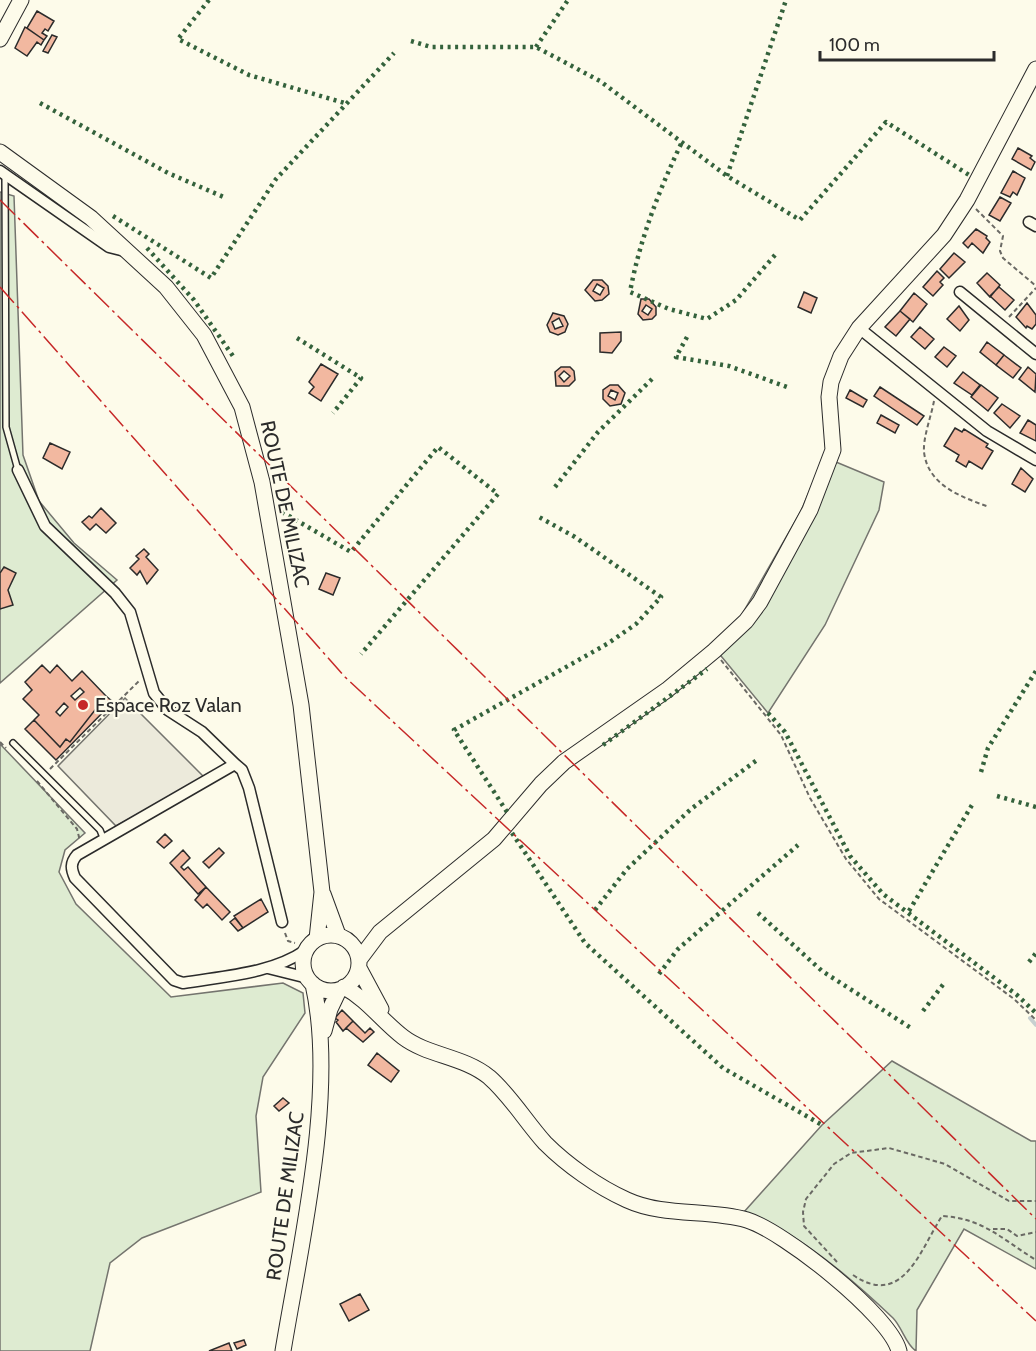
<svg xmlns="http://www.w3.org/2000/svg" width="1036" height="1351" viewBox="0 0 1036 1351" font-family="Cabin,sans-serif">
<rect width="100%" height="100%" fill="#fdfbea"/>
<path fill="#deebd1" stroke="#74746e" stroke-width="1.5" d="M0,192l14,4 9,259 16,46 35,42 43,37 -117,103z
M824,457l60,25 -5,28 -54,115 -57,88 -56,-68 29,-29 60,-105z
M0,744l85,89 -20,17 -6,22 17,32 95,93 112,-14 20,10 2,20 -42,64 -7,39 5,76 -119,46 -32,25 -20,88h-90z
M892,1061l139,80h5v128l-72,-40 -47,81 -1,41c-10,-6 -14,-24 -23,-33 -41,-39 -96,-87 -149,-106l78,-87z"/>
<path fill="#eceadb" stroke="#74746e" stroke-width="1.5" d="M125,698l80,80 -89,48 -58,-60z"/>
<g fill="none" stroke-linecap="round" stroke-linejoin="round">
<path stroke="#c7d0d0" stroke-width="4" d="M1030,1018l6,7"/>
</g>
<path fill="#f2b8a0" stroke="#2b2b2b" stroke-width="1.5" fill-rule="evenodd" d="M37,11l17,10 -6,10 -3,-2 -3,4 5,3 -3,4 -17,-12z
M25,27l19,13 -3,5 -4,-3 -10,14 -12,-8z
M52,35l5,2 -9,16 -5,-2z
M1018,148l14,8 -2,2 5,4 -4,8 -19,-11z
M1013,171l12,7 -8,17 -4,-3 -3,5 -9,-4z
M1000,197l11,6 -11,18 -11,-6z
M976,229l11,7 -1,2 4,4 -7,11 -11,-10 -4,5 -5,-5z
M954,253l11,9 -16,16 -9,-9z
M937,271l7,7 -4,4 3,3 -10,11 -10,-9z
M987,273l13,12 -10,12 -13,-14z
M593,280h9l6,6 1,8 -7,6 -7,1 -10,-11zM597,284l7,4 -4,7 -7,-4z
M999,287l15,13 -9,10 -15,-14z
M804,292l13,6 -6,15 -13,-6z
M914,293l13,11 -14,18 -13,-11z
M641,299h8l7,8v8l-4,4 -9,1 -5,-6zM646,305l6,4 -4,6 -6,-4z
M1027,303l9,12v9l-4,5 -5,-3 -1,2 -10,-11z
M959,306l10,14 -9,11 -13,-12z
M900,311l10,8 -14,17 -11,-9z
M553,313l11,3 4,8 -3,8 -7,3 -8,-3 -3,-7zM559,318l4,8 -8,3 -3,-7z
M920,327l14,12 -9,10 -14,-12z
M621,332v9l-9,12 -12,-1v-19z
M987,342l17,13 -8,10 -16,-13z
M944,347l12,9 -9,11 -12,-10z
M1004,355l17,13 -8,10 -17,-13z
M321,364l17,10 -17,27 -12,-8 5,-6 -5,-5z
M561,367h9l4,4 1,9 -6,6h-13l-1,-14zM564,371l6,5 -6,6 -5,-6z
M1028,367l8,7 -1,18 -16,-13z
M963,372l17,13 -8,10 -18,-12z
M610,385h8l7,8 -4,11 -11,2 -7,-7v-9zM611,390l7,3 -3,7 -7,-4z
M981,385l17,13 -10,13 -17,-14z
M880,387l44,29 -7,9 -43,-29z
M850,390l17,10 -4,7 -17,-9z
M1002,404l18,12 -10,12 -16,-15z
M881,415l18,10 -4,8 -18,-10z
M1028,420l8,5v16l-16,-8z
M955,428l7,4 2,-3 24,15 -2,3 7,4 -11,18 -13,-8 -3,6 -10,-6 3,-6 -15,-9z
M50,443l20,9 -8,17 -19,-11z
M1021,468l12,11 -8,13 -13,-8z
M101,508l15,15 -10,10 -10,-9 -6,6 -8,-8 7,-6 3,2z
M144,549l5,5 -3,3 12,13 -11,14 -7,-13 -3,4 -7,-7 9,-9 -3,-3z
M4,567l12,6 -8,17 5,15 -13,4v-36z
M326,573l14,5 -7,17 -14,-6z
M42,665l8,8 7,-8 15,16 10,-10 24,25 -36,46 -4,-3 -6,8 -26,-27 5,-5 -16,-16 9,-9 -7,-8zM80,688l4,4 -9,8 -4,-4zM64,703l4,4 -8,9 -4,-4z
M106,696l7,6 -57,58 -31,-31 9,-9 26,27 6,-8 4,3z
M165,834l7,7 -8,7 -7,-6z
M219,848l5,5 -15,15 -6,-6z
M183,850l7,8 -9,9 3,3 4,-3 18,20 -8,7 -28,-31z
M206,887l24,25 -8,8 -15,-16 -4,4 -8,-8z
M261,899l7,13 -25,16 -9,-12z
M235,918l8,10 -5,3 -8,-9z
M342,1010l11,11 -10,10 -7,-9 2,-2 -3,-2z
M353,1021l12,12 5,-5 4,4 -11,10 -17,-14z
M377,1053l22,18 -8,11 -23,-17z
M283,1098l6,5 -10,8 -5,-5z
M360,1294l9,16 -20,11 -9,-17z
M244,1340l2,5 -9,4 -3,-6z
M229,1343l3,8h-23z"/>
<g fill="none" stroke-linecap="round" stroke-linejoin="round">
<defs>
<path id="lane" d="M5,175l1,252 12,43
M13,743l87,87 4,10"/>
<path id="street" d="M0,171l109,76 16,4
M1029,222l7,4
M960,292l76,62
M859,328l128,103 49,29
M18,470l27,56 70,67 15,19 24,81 14,17 34,22 33,32 -158,91c-7,8 -6,14 -2,23l99,102 9,3c41,-7 88,-9 123,-33
M235,764l7,6 7,18 33,134
M268,968l40,10"/>
<path id="secondary" d="M0,39l21,-39
M0,152l91,66 75,69 38,48 38,72 20,75 39,223 21,187 -5,47
M323,894l15,41
M303 963a28 28 0 1 1 56 0a28 28 0 1 1-56 0Z
M359,960l21,-28 114,-93 47,-55 23,-22 103,-72 47,-39 32,-30 14,-19 50,-92 23,-60 -4,-53 2,-15 10,-26 18,-28 85,-93 23,-35 69,-131
M359,968l22,41
M344,987c24,13 38,34 59,50 25,19 60,19 86,40 21,18 37,45 56,66 22,22 53,44 82,57 37,17 81,9 120,20 36,11 143,95 152,131
M324,1031l6,-22 9,-19
M283,1351c18,-109 54,-261 30,-367"/>
</defs>
<use href="#lane" stroke="#2b2b2b" stroke-width="8"/>
<use href="#street" stroke="#2b2b2b" stroke-width="13"/>
<use href="#secondary" stroke="#2b2b2b" stroke-width="17"/>
<path stroke="#6a6964" stroke-width="2" stroke-dasharray="4.5 3" stroke-linecap="butt" d="M976,209l27,27 -3,15 3,7 33,28
M1009,317l27,-29
M934,401c-3,16 -11,36 -10,51 4,34 38,45 65,55
M721,660l60,75 29,63 36,61 33,40 135,100 22,21
M0,742l6,6
M50,769l90,-89
M37,781l40,48 3,12
M285,933l3,8 7,2
M993,1229h14l10,7 19,-4
M837,1262l-33,-36 -1,-14 3,-13 28,-35 17,-11 38,-5 56,16 64,37h27
M853,1275c50,34 67,-25 89,-59 41,2 61,24 94,44"/>
<use href="#lane" stroke="#fdfbea" stroke-width="5"/>
<use href="#street" stroke="#fdfbea" stroke-width="10"/>
<use href="#secondary" stroke="#fdfbea" stroke-width="15"/>
<path stroke="#34623c" stroke-width="4.5" stroke-dasharray="3 4.5" stroke-linecap="butt" d="M209,0l-31,39 71,36 99,29
M411,41l20,6h105l64,34 127,95 73,44 86,-98 83,53
M536,47l32,-47
M40,103l128,70 58,25
M681,144c-23,49 -41,95 -51,148l39,17 38,10 29,-19 39,-45
M727,176l59,-176
M113,216l98,62 65,-99 118,-126
M147,248l47,52 41,59
M687,337l-11,20 53,9 58,21
M297,338l64,40 -28,35
M555,487l43,-55 54,-53
M282,512l69,40 87,-105 60,47 -137,160
M768,713l17,19 65,124 33,38 134,101 19,18
M603,745l104,-76
M981,772l7,-24 48,-77
M997,796l39,11
M507,812l-53,-82 153,-86 29,-20 25,-27 -86,-60 -36,-20
M512,833l73,110 138,125 99,57
M595,910l32,-41 64,-60 66,-49
M909,911l63,-106
M758,913l64,58 89,57
M1029,962l7,-9
M659,974l19,-25 120,-104
M923,1011l22,-29"/>
<path stroke="#c62828" stroke-width="1.5" stroke-dasharray="21 4.5 3 4.5" stroke-linecap="butt" d="M0,200l1036,1019
M0,287l345,390 691,644"/>
</g>
<circle fill="#c62828" stroke="#fdfbea" stroke-width="2" cx="83" cy="705" r="6"/>
<g text-anchor="middle" dominant-baseline="central" stroke-width="4.5" stroke-linejoin="round" paint-order="stroke">
<g font-size="20" fill="#2b2b2b" stroke="#fdfbea">
<text transform="translate(285 504) rotate(78)">ROUTE DE MILIZAC</text>
<text transform="translate(285 1196) rotate(-82)">ROUTE DE MILIZAC</text>
</g>
<g font-size="20" fill="#2b2b2b" stroke="#fdfbea" text-anchor="start">
<text x="95" y="705">Espace Roz Valan</text>
</g>
</g>
<path d="M820 51v9h174v-9" fill="none" stroke="#2b2b2b" stroke-width="3"/>
<text x="829" y="51" font-size="18" fill="#2b2b2b" stroke="#fdfbea" stroke-width="4.5" paint-order="stroke">100 m</text>
</svg>
